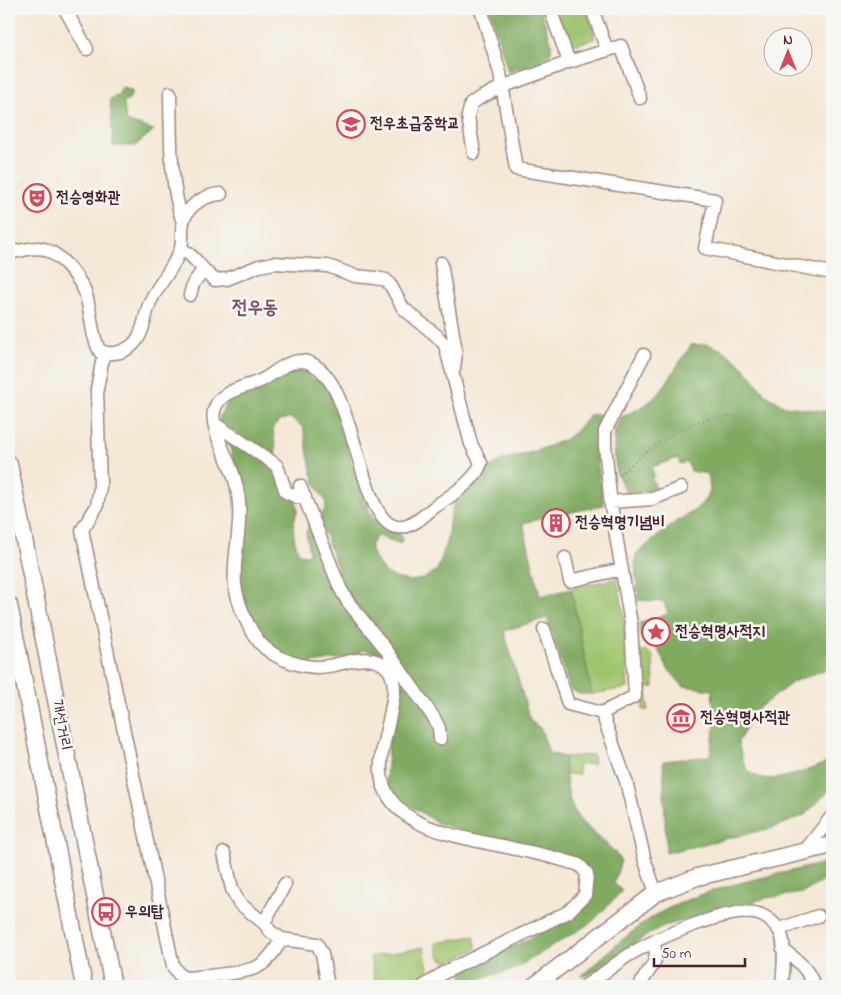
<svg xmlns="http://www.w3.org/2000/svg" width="841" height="995" viewBox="0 0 841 995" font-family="'Indie Flower','Poor Story',sans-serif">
<rect width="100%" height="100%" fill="#f6f6f2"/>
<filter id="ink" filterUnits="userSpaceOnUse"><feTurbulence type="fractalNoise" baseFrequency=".02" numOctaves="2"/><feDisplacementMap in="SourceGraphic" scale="10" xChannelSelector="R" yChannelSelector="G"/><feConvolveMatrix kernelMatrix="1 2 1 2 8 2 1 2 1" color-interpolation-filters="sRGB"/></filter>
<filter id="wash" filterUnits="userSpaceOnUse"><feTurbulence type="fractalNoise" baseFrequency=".0096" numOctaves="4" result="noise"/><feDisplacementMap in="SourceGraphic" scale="20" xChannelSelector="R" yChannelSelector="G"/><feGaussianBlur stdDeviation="1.12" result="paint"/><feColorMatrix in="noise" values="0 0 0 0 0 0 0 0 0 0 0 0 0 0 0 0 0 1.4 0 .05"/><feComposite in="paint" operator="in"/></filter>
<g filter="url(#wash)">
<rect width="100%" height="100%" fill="#f4e8d6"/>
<path fill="#9fc46e" stroke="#74724c" d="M555,9h31l8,22v8l-20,6c-12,-6 -15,-25 -19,-36z
M617,578l7,36 4,74 -36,6 -21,-105z
M640,650c6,1 10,1 13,7l1,30 -7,1 1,22h-5z
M593,755l1,9 -16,1 1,9 -13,1 -2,-18z
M474,936l3,13 -29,13c-10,-3 -10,-9 -12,-19z
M424,947l5,27c-12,6 -40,17 -53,10l-6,-27z"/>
<path fill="#7faa61" stroke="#646446" d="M490,9h50c18,50 20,48 -32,63z
M122,87l10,4 -2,7 -6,5 2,18 28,9 -19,16h-22v-4l-3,-43 8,-4z
M707,344l16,6 21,17 22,28 19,11 47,6v255l-39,15 -36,27 -19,33c2,7 4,18 8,25 15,26 65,1 86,-6v27l-27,27 -29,12 -110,26 -3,-92 47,-5 5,-31 -3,-35 -29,-4 -15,-17 -13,-25 -14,-7 -2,-14 29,-9 -4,-12 -26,-2 -3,-37 1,-9 41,-33 18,-11 9,-9 6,-10 -2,-17 -17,-3 -4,-9 -7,2 -2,-6 -26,9 2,9 -3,1 6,13 -30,4 -11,-22 -2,-27 1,-16 5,-11 25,-13 14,-11 32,-49z
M301,367l11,12 8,1 11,15 6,12 18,67 17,43 10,8 18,6 2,8 -1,5 -24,-8 -6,8v7l12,20 13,7 13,3 14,-2 14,-9 5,-13 6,-22 1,-12 5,-22 33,-31 12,-9 37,-10 30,-12 10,-8 13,-16 6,-1 10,2 -8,44 7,45 -81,18 17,73 31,-7 21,105h-13l-9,-5 -23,-71 -43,13 26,89 11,9 8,24 15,4c2,22 3,52 20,67 13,13 27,21 37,37l-7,22 8,8 -30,31 -79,48 -46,12 -5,-2 1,-9 109,-54 18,-19 3,-17 -2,-10 -153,-48 -47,-29 -5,-13 8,-123 -49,-69 -26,-71 6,-9 1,-8c-16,-17 -18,-51 -23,-74l-13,-9 -9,2 -8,7 3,27h-7l-50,-32 1,-7 10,-17 60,-29z
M228,441l4,1 36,21 28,38 2,9c-7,14 -5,29 1,43l5,2 5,-1 -3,-22 4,-8 73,130 -19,-4 -20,8 -37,6 -37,-18 -20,-26 -10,-32 -4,-119z
M825,863l1,16 -23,14 -36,5 -99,27 -19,9 -60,41 -8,1c26,-22 52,-49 82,-65 47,-25 109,-35 162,-48z"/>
</g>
<g filter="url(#ink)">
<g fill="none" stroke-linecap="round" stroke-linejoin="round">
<defs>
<path id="minor" d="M65,9l22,40
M481,9l19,64 16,96 199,31 -10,48 127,25
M550,9l19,53 52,-16 19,52
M592,9l15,41
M170,93c1,43 -1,88 13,130
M474,153l-6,-37 3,-12 7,-5 24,-12 67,-25
M181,249c14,6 21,22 34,31l12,-1 32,-13 15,-3 54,3 27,10 21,2 10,2 5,6 12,22 34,28 8,9 26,99 10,19c-6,19 -30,32 -45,43 -10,7 -21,20 -34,21 -47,7 -43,-163 -101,-166 -15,0 -28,14 -41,20 -16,7 -41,9 -46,30 -4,17 15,49 20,66 5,15 6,30 5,45 -1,21 -6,42 -4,63 3,20 13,43 25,58 15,17 47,27 68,23 20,-3 44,-15 60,3 5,6 6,14 6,21 -3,48 -36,92 15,127 23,16 69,24 98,30 21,5 41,8 62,15 3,1 7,1 10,3 2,1 7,8 8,9l-2,21 -17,17 -123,60 -21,14
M9,253c10,-2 20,-5 30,-5 19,2 39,28 46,44 7,20 5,41 15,60 11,2 20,2 30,-5 14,-10 14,-30 20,-45 8,-17 25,-36 31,-54 2,-8 0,-18 2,-27 6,-17 22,-26 38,-27
M441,263l15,89 -2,17
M190,295l3,-11 10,-14
M104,352l-7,37 3,98 -3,19 -15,24 91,436 7,10 8,2c18,-2 57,-4 71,-12 10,-5 17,-18 23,-27
M644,355l-39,76v15l6,60 20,118 4,72 -33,17 24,68 19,80 11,32
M215,424l57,38 5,4 9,26 11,5h8
M300,486l40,102 8,14 37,46 49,70 5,10 1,11
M610,502l42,-3 29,-11
M565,558l5,23 52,-12
M544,629l24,75 34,9
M804,852l28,-36
M224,853l8,36 7,14 25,20 7,9 11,7 35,5 5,10 6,32
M264,923l21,-39
M779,929l39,-13
M783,950c15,10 25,19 31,36
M585,986c16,-10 31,-23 47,-33 26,-15 93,-45 122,-40 9,1 20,9 25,17 8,12 4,41 3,56
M640,986c8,-20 20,-18 14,-45"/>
<path id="major" d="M9,464l104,522
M9,605l75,381
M534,986l122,-93 41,-16 135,-32"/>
</defs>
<use href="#minor" stroke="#9f8480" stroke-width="15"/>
<use href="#major" stroke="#9f8480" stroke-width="19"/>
<path stroke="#9f8480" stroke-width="2" stroke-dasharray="1 4" stroke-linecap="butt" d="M620,475c28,-28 94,-77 134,-52 14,9 22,24 34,36 12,13 29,21 44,29"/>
<use href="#minor" stroke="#fff" stroke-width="12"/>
<use href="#major" stroke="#fff" stroke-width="16"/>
</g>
</g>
<defs>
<symbol id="school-ring" viewBox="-11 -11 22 22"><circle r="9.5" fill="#f6f6f2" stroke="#d1495b" stroke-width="1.5"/><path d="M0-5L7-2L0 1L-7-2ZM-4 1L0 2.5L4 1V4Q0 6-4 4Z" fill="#d1495b"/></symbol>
<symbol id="theatre-ring" viewBox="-11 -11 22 22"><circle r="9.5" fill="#f6f6f2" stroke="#d1495b" stroke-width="1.5"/><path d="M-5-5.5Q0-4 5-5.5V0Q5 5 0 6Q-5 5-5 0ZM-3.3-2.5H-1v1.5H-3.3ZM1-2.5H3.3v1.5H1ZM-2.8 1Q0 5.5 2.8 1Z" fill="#d1495b"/></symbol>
<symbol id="building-ring" viewBox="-11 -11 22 22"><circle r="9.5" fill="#f6f6f2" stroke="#d1495b" stroke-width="1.5"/><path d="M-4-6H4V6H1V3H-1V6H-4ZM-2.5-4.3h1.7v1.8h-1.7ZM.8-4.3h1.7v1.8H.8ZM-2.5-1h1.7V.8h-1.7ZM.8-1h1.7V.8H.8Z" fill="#d1495b"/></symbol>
<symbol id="sight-ring" viewBox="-11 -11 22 22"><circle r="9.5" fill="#f6f6f2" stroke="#d1495b" stroke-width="1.5"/><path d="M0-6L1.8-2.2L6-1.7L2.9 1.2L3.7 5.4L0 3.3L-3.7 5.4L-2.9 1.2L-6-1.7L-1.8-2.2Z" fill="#d1495b"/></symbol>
<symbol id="museum-ring" viewBox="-11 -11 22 22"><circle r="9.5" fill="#f6f6f2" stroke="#d1495b" stroke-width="1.5"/><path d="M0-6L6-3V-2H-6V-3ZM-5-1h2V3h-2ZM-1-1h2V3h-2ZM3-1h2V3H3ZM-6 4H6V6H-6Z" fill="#d1495b"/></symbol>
<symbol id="bus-ring" viewBox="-11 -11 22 22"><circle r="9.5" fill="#f6f6f2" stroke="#d1495b" stroke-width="1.5"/><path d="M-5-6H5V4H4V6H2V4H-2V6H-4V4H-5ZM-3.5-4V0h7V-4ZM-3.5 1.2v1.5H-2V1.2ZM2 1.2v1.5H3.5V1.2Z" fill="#d1495b"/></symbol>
</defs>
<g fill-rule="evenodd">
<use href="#school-ring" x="335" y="108" width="32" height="32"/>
<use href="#theatre-ring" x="21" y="182" width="32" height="32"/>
<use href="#building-ring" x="540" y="507" width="32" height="32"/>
<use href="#sight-ring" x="640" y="616" width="32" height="32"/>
<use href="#museum-ring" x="665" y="702" width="32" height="32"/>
<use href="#bus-ring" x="90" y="896" width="32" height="32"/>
</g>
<g text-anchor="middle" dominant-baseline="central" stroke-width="5" stroke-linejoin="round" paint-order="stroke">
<g font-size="16" font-weight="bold" fill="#4a1f2b" stroke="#f6f6f2" text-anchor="start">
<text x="370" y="124">전우초급중학교</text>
<text x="56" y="198">전승영화관</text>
<text x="575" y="523">전승혁명기념비</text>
<text x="675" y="632">전승혁명사적지</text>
<text x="700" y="718">전승혁명사적관</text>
<text x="125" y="912">우의탑</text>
</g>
<g font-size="16" fill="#4a1f2b" stroke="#f6f6f2">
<text transform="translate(61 725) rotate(79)">개선거리</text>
</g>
<g font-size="19" font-weight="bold" fill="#794f67" stroke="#f6f6f2">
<text x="255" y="308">전우동</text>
</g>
</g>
<rect width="841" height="995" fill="none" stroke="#f6f6f2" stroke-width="30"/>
<g transform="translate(788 52)"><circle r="24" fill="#f6f6f2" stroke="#b1a0a2"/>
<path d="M0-4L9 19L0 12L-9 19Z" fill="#d1495b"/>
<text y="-8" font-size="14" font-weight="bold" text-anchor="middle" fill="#4a1f2b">N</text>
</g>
<path d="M654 958v8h91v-8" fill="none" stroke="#4a1f2b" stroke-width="2.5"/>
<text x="661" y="958" font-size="15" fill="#4a1f2b" stroke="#f6f6f2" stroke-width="4" paint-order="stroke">50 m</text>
</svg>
